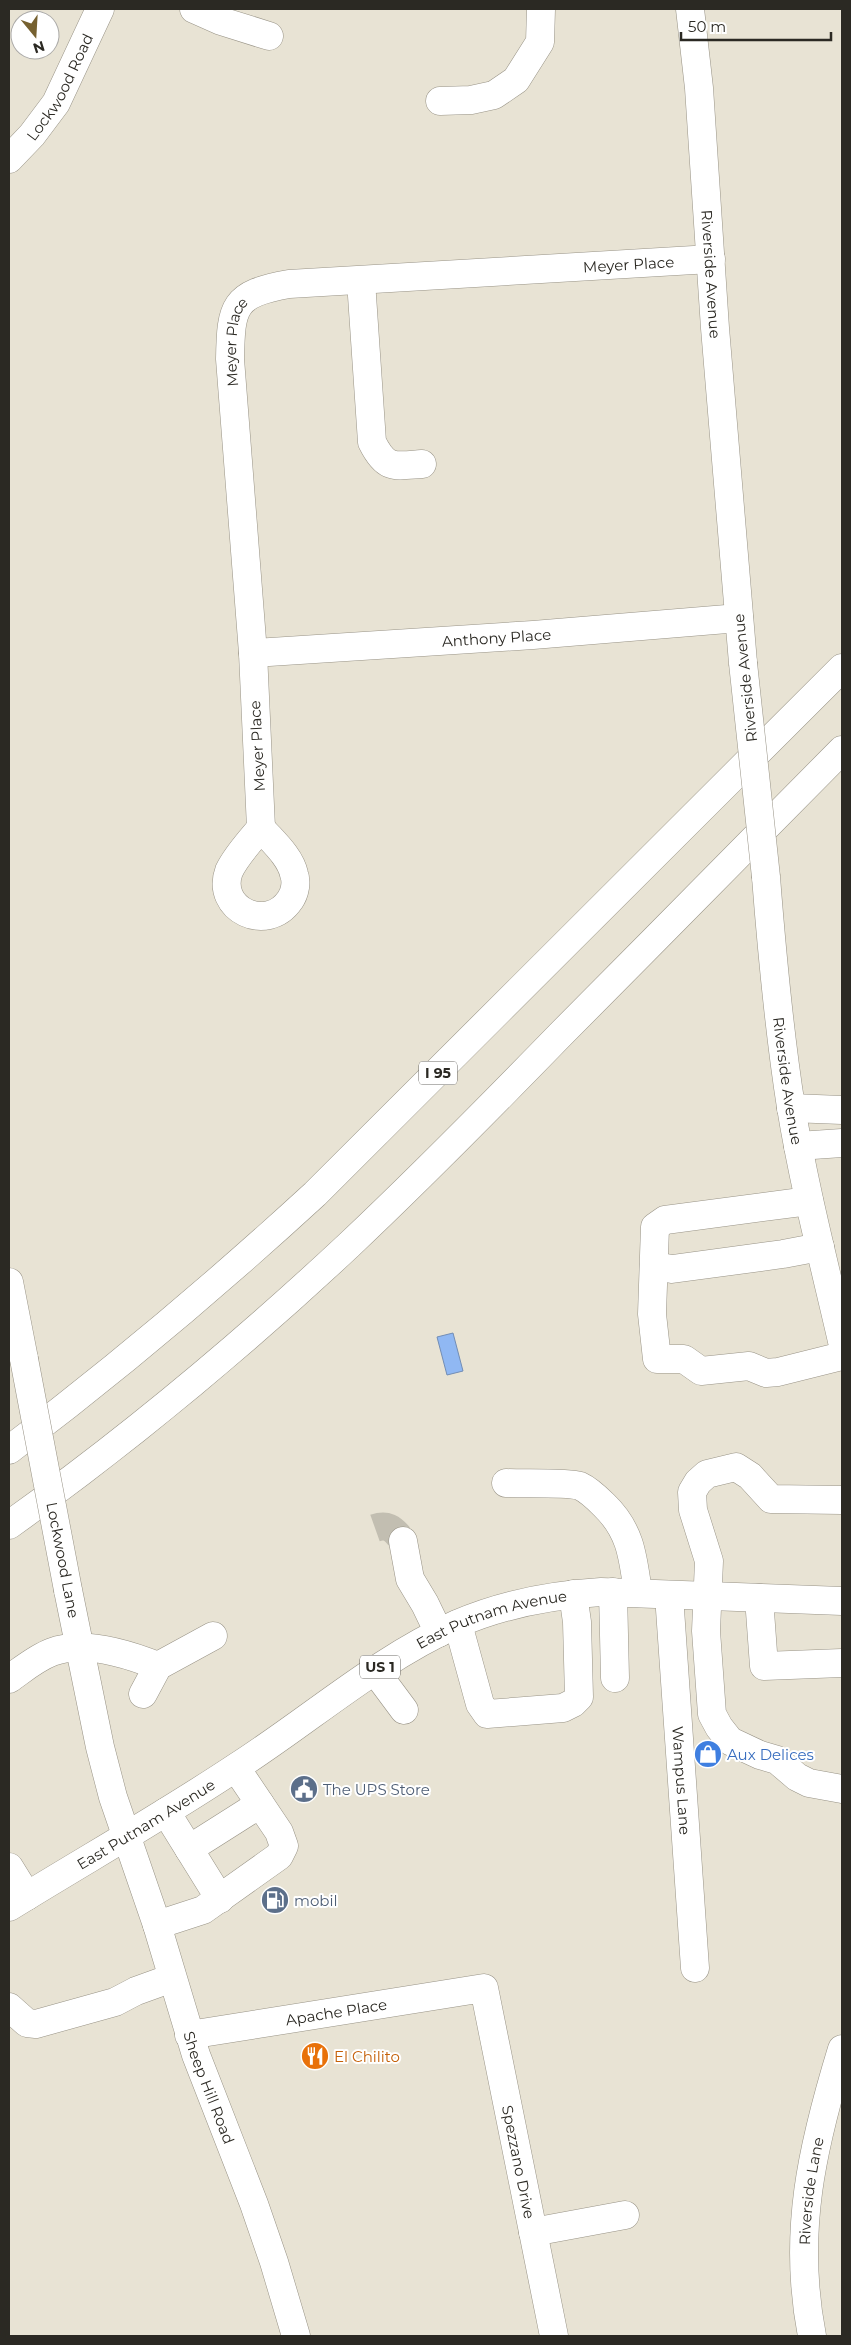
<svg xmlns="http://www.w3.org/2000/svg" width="851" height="2345" viewBox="0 0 851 2345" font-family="Montserrat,sans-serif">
<rect width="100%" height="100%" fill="#e8e3d4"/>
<path fill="#90b8f3" stroke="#728db5" d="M453,1333l10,38 -16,4 -10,-38z"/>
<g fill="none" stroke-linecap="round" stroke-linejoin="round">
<path stroke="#c2beb1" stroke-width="28" stroke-dasharray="28 14" stroke-linecap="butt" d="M375,1528c14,-5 20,3 28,13"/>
<defs>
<g id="minor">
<path d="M194,9l27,12 48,15"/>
<path id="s1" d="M690,9l9,79 16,240 28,335"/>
<path d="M440,101l31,-1 23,-5 22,-15 24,-38 1,-33"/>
<path id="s2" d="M9,159l23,-24 24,-32 44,-94"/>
<path d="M361,281l11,161c14,28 22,24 50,22"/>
<path id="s3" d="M253,653l280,-18 206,-17"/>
<path id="s4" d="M261,828l-8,-175 -23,-294c1,-53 3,-65 59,-75l422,-25"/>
<path d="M261,828c11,13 29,28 33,46 3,8 1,19 -4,26 -23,34 -75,9 -61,-29 7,-15 21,-30 32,-43z"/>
<path id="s5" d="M766,877c6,77 13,154 25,230 13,79 33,156 51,234"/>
<path d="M791,1108l51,2"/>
<path d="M798,1146l44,-3"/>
<path d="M809,1201l-144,19 -10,7 -3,87 5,45h27l17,12 48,-5 17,7 12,-1 64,-16"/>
<path d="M654,1266l18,3 111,-15 37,-7"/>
<path d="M9,1282l15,77"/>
<path d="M506,1483c17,1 60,-1 74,3 9,4 17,12 24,19 27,26 29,52 34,88"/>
<path d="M842,1500l-71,-1 -21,-23 -14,-9 -29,7 -9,8 -6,10 1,18 16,51 -3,70 6,83 7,13 11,14 30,14 17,5 20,17 12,6 33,6"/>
<path d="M403,1541l7,38 15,25 14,29"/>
<path id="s6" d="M68,1590l32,157 13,50 44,128 39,130 58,149 20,58 22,74"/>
<path d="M613,1592l2,86"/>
<path id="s7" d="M669,1595l26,373"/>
<path d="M759,1598l5,68 78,-3"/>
<path d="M458,1624l22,80 7,10 76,-6 10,-5 6,-6 -2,-75 -4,-28"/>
<path d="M375,1671l29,39"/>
<path d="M9,1679c13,-9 27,-21 43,-27 31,-12 76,2 106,14"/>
<path d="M143,1694l15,-28 55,-30"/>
<path d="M166,1812l23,37 71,-45"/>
<path d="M189,1849l31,50"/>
<path d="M9,1867l18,29"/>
<path d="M157,1925l46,-15 76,-54 5,-10 -5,-14 -43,-64"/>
<path d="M9,2007l18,16 9,1 79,-22 21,-11 36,-13"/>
<path id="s8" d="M189,2035l295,-47 70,348"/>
<path d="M533,2232l92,-17"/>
<path id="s9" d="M812,2336c-20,-103 0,-189 30,-287"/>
</g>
<g id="major">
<path id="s10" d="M9,1907c76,-47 154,-91 229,-141 73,-47 139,-106 219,-142 46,-20 94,-29 144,-32l241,9"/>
</g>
<path id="highway" d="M9,1450c106,-80 208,-166 306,-256l527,-526
M9,1525c119,-85 233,-180 340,-280 72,-68 142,-139 211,-210 94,-95 189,-190 282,-285"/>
</defs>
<use href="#minor" stroke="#989386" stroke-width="29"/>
<use href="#major" stroke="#989386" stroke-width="29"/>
<use href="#highway" stroke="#989386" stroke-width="29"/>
<use href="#minor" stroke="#fff" stroke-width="28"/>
<use href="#major" stroke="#fff" stroke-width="28"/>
<use href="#highway" stroke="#fff" stroke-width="28"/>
<defs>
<path id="minor-bridge" d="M743,663l23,214
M24,1359l44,231"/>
</defs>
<use href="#minor-bridge" stroke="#989386" stroke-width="29" stroke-linecap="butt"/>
<use href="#minor-bridge" stroke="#fff" stroke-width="28"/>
</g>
<defs>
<symbol id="shop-disc" viewBox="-11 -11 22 22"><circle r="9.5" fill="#3f7fe0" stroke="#fff"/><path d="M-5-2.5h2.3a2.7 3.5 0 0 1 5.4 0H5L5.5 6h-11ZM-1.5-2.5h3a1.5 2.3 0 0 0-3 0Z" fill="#fff"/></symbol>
<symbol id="civic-disc" viewBox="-11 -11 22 22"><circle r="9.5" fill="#5c6f8a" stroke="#fff"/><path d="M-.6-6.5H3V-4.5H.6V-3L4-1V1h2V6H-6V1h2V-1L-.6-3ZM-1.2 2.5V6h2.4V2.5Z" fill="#fff"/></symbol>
<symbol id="fuel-disc" viewBox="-11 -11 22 22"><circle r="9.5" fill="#5c6f8a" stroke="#fff"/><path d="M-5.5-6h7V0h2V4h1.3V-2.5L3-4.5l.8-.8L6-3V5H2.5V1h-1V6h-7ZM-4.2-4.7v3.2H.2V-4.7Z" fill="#fff"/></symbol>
<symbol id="restaurant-disc" viewBox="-11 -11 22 22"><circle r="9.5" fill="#e8710a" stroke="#fff"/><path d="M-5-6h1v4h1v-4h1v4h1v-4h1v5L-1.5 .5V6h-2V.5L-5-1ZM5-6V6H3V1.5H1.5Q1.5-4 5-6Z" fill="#fff"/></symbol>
</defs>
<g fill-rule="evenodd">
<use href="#shop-disc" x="692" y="1738" width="32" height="32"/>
<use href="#civic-disc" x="288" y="1773" width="32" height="32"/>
<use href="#fuel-disc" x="259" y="1884" width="32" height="32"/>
<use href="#restaurant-disc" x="299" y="2040" width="32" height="32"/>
</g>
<g text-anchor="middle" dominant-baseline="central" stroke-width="4" stroke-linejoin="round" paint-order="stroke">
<g fill="#fff" stroke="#6b6965" stroke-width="1">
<rect x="419" y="1061.5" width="38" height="23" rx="4"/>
<rect x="360" y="1655.5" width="40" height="23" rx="4"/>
</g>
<g font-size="14" font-weight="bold" fill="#2b2923">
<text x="438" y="1073">I 95</text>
<text x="380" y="1667">US 1</text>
</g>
<g font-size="15" fill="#2b2923" stroke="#fff">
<text stroke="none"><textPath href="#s2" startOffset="89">Lockwood Road</textPath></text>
<text stroke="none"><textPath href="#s4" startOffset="921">Meyer Place</textPath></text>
<text stroke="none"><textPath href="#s1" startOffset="266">Riverside Avenue</textPath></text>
<text stroke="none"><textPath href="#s4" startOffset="488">Meyer Place</textPath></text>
<text stroke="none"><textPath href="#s3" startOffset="244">Anthony Place</textPath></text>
<text transform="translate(745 678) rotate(-96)">Riverside Avenue</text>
<text transform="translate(257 746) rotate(-93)">Meyer Place</text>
<text stroke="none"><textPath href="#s5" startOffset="205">Riverside Avenue</textPath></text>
<text transform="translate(63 1560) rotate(79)">Lockwood Lane</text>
<text stroke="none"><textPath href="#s10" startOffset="565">East Putnam Avenue</textPath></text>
<text stroke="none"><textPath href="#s7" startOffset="186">Wampus Lane</textPath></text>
<text stroke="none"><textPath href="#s10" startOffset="160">East Putnam Avenue</textPath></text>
<text stroke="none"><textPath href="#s8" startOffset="149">Apache Place</textPath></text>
<text stroke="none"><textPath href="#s6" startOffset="518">Sheep Hill Road</textPath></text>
<text stroke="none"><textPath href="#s8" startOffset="476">Spezzano Drive</textPath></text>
<text stroke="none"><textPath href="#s9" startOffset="146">Riverside Lane</textPath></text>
</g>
<g font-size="15" fill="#366cbe" stroke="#fff" text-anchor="start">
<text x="727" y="1754">Aux Delices</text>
</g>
<g font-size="15" fill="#4e5e75" stroke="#fff" text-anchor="start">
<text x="323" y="1789">The UPS Store</text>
<text x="294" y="1900">mobil</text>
</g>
<g font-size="15" fill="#c56008" stroke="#fff" text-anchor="start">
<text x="334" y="2056">El Chilito</text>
</g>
</g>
<rect width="851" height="2345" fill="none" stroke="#2b2923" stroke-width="20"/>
<g transform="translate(35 35) rotate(162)"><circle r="24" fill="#ffffff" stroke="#aaa9a7"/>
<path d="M0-4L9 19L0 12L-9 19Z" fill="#766130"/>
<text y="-8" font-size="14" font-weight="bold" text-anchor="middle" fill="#2b2923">N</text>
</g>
<path d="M681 32v8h150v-8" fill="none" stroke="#2b2923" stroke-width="2.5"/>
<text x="688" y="32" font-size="15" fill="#2b2923" stroke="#ffffff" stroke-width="4" paint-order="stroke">50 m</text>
</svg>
